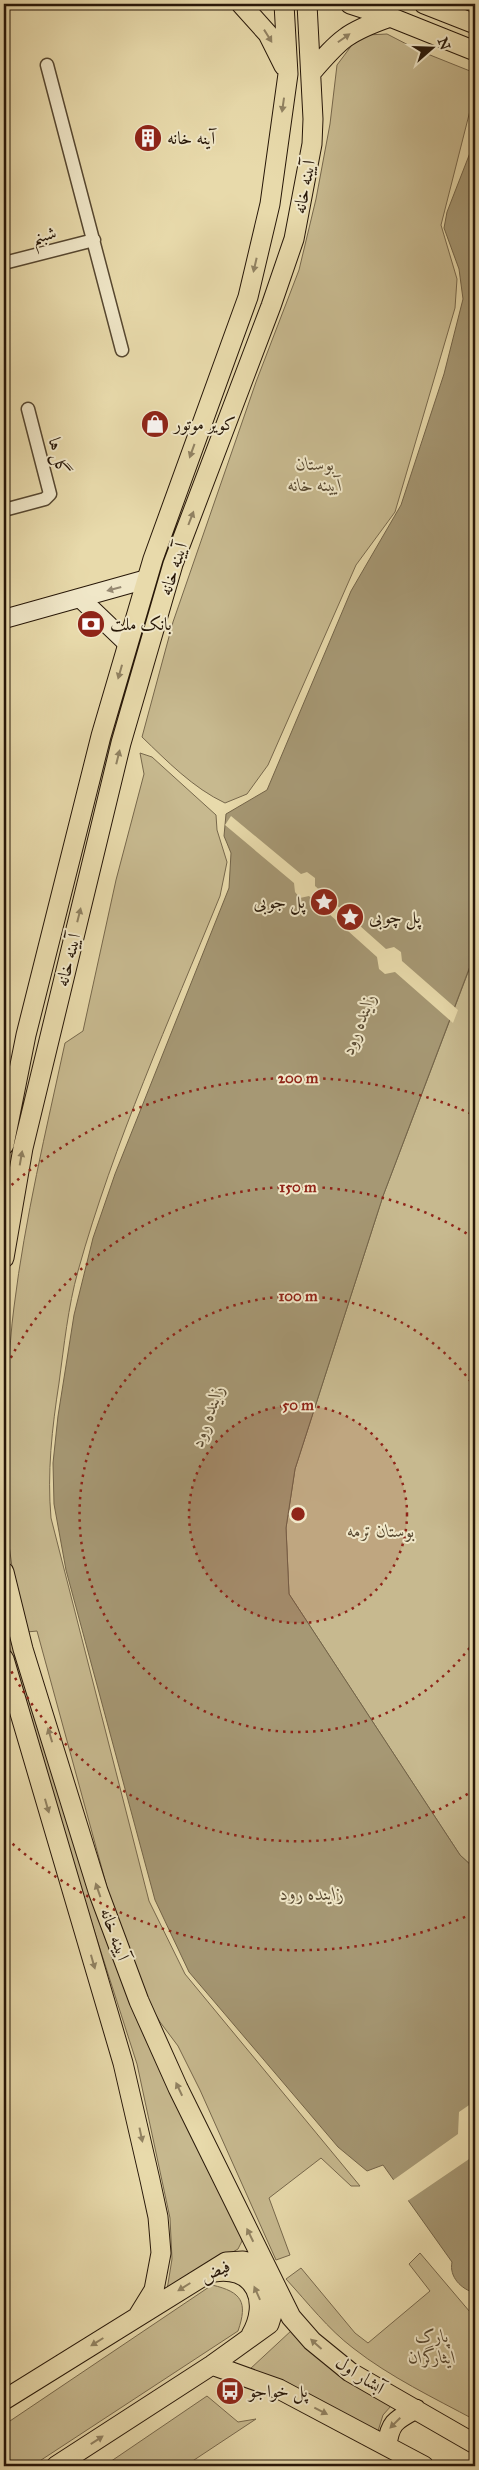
<svg xmlns="http://www.w3.org/2000/svg" width="479" height="2470" viewBox="0 0 479 2470" font-family="'IM FELL Great Primer',Amiri,serif">
<rect width="100%" height="100%" fill="#e8daab"/>
<filter id="stains"><feTurbulence type="fractalNoise" baseFrequency=".004" numOctaves="4"/><feColorMatrix values="0 0 0 0 .2 0 0 0 0 .09 0 0 0 0 .02 0 0 0 .5 -.17"/></filter>
<radialGradient id="worn" r=".72"><stop offset=".6" stop-color="#630" stop-opacity="0"/><stop offset="1" stop-color="#630" stop-opacity=".3"/></radialGradient>
<path fill="#c7b98f" stroke="#77684c" d="M387,34l33,17 55,22v18l-34,134 16,54 -2,29 -60,204 -39,53 -88,200 -21,29 -22,9c-32,-15 -58,-42 -83,-66l31,-115 83,-240 43,-112 17,-71 14,-75 7,-59 15,-20 15,-10z
M140,753l12,4 64,58 1,15 10,32 -7,34c-50,123 -106,246 -142,375 -10,36 -14,75 -19,112 -7,45 -12,90 -8,135l98,383 36,73 175,212h-9l-30,-28 -52,40 21,57 -14,5 -76,-170 -22,-44 -18,-24 -17,-29 -21,-51 -85,-311 -10,1 -15,-65 -8,-59v-64l3,-1c1,-45 1,-91 7,-136 11,-89 32,-176 51,-264l18,-12 33,-151 28,-106z
M475,954v193l-2,7 2,73v642l-15,-14 -171,-261 -3,-66 9,-59 88,-273z
M4,1598l94,309 140,320 4,14 -4,8 -71,41 5,-31 -2,-41 -33,-154 -61,-190 -57,-191 -15,-58z
M420,2253l50,59h5v108c-41,-22 -85,-43 -122,-72 -25,-19 -45,-45 -67,-69l15,-11 54,65 13,10 62,-52 -21,-27z
M212,2285c30,7 36,17 26,46l-206,135h-28v-41z
M292,2330c32,34 58,54 99,76l-8,9 -5,16 -128,-62z
M207,2396l31,26 18,-3 -71,47h-81z"/>
<path fill="#a69874" stroke="#736449" d="M475,140v813l-92,243 -88,273 -9,59 3,66 171,261 15,14v424c-14,-4 -26,-16 -23,-31l-69,-97 -16,6 -29,-24 -149,-175 -34,-72 -89,-330 -12,-66 -1,-41 5,-47 16,-101 19,-77 22,-64 114,-286 2,-35 -7,-17 2,-22 41,-24 84,-199 50,-86 43,-131 19,-75 -4,-30 -15,-41 3,-16z"/>
<path fill="#e8daab" d="M231,816l70,58 6,-2 8,6v8l71,63 8,-2 7,5 1,9 56,49 -5,13 -58,-51 -10,2 -6,-5 -2,-12 -68,-61 -9,2 -5,-6 -1,-9 -69,-58z
M475,2101v54l-69,47 -14,-21 66,-47 1,-22z"/>
<g fill="none" stroke-linecap="round" stroke-linejoin="round">
<defs>
<path id="street" d="M47,65l75,285
M4,263l90,-23
M4,510l41,-11 5,-5 -22,-85"/>
<path id="secondary" d="M80,598l48,46
M4,619l143,-40"/>
<path id="primary" d="M241,4l27,30 16,32
M350,4l40,13 85,34
M424,4l51,20
M311,73c29,-34 36,-41 79,-56
M4,1145l22,-110 75,-299 52,-177 95,-262 22,-93 18,-130 -4,-70
M4,1258l19,-110 98,-405 52,-179 98,-258 23,-67 18,-95 1,-25 -6,-115
M4,1572l19,77 75,242 41,110 39,87 113,229 21,24 38,31 125,72
M4,1659l119,404 27,117 8,37 3,36 -7,37 -16,26
M214,2272c42,-6 56,30 37,63
M212,2365l67,24 145,77
M4,2400l222,-138 17,-1 13,3 15,15 5,23 -7,22 -57,41 -156,101
M387,2445c3,-23 9,-25 29,-36"/>
</defs>
<use href="#street" stroke="#574831" stroke-width="15"/>
<use href="#secondary" stroke="#271708" stroke-width="20"/>
<use href="#primary" stroke="#271708" stroke-width="21"/>
<use href="#street" stroke="#f0e7c8" stroke-width="12"/>
<use href="#secondary" stroke="#f0e7c8" stroke-width="18"/>
<use href="#primary" stroke="#e8daab" stroke-width="19"/>
</g>
<defs><path id="oneway-solid" d="M-6-.8H1V-3.2L6.5 0L1 3.2V.8H-6Z" transform="scale(1.25)"/></defs>
<g fill="#918262">
<use href="#oneway-solid" transform="translate(268 36) rotate(58)"/>
<use href="#oneway-solid" transform="translate(344 38) rotate(-35)"/>
<use href="#oneway-solid" transform="translate(283 105) rotate(98)"/>
<use href="#oneway-solid" transform="translate(255 265) rotate(103)"/>
<use href="#oneway-solid" transform="translate(192 451) rotate(110)"/>
<use href="#oneway-solid" transform="translate(191 518) rotate(-69)"/>
<use href="#oneway-solid" transform="translate(120 672) rotate(106)"/>
<use href="#oneway-solid" transform="translate(118 757) rotate(-76)"/>
<use href="#oneway-solid" transform="translate(79 915) rotate(-76)"/>
<use href="#oneway-solid" transform="translate(21 1158) rotate(-80)"/>
<use href="#oneway-solid" transform="translate(50 1735) rotate(-107)"/>
<use href="#oneway-solid" transform="translate(47 1806) rotate(74)"/>
<use href="#oneway-solid" transform="translate(98 1890) rotate(-109)"/>
<use href="#oneway-solid" transform="translate(93 1962) rotate(74)"/>
<use href="#oneway-solid" transform="translate(179 2089) rotate(-115)"/>
<use href="#oneway-solid" transform="translate(141 2135) rotate(78)"/>
<use href="#oneway-solid" transform="translate(250 2235) rotate(-116)"/>
<use href="#oneway-solid" transform="translate(184 2287) rotate(148)"/>
<use href="#oneway-solid" transform="translate(257 2293) rotate(-114)"/>
<use href="#oneway-solid" transform="translate(97 2342) rotate(148)"/>
<use href="#oneway-solid" transform="translate(316 2344) rotate(-138)"/>
<use href="#oneway-solid" transform="translate(321 2411) rotate(27)"/>
<use href="#oneway-solid" transform="translate(395 2423) rotate(135)"/>
<use href="#oneway-solid" transform="translate(97 2440) rotate(-33)"/>
</g>
<use fill="#968972" href="#oneway-solid" transform="translate(114 589) rotate(165)"/>
<circle cx="298" cy="1514" r="109" fill="#8f2418" fill-opacity=".12"/>
<g fill="none" stroke="#8f2418" stroke-width="2.5" stroke-dasharray="2.5 5">
<circle cx="298" cy="1514" r="109"/>
<path d="M474 1642A218 218 0 1 1 474 1386"/>
<path d="M474 1790A327 327 0 0 1 4 1657M4 1371A327 327 0 0 1 474 1238"/>
<path d="M472 1914A436 436 0 0 1 6 1838M6 1190A436 436 0 0 1 472 1114"/>
</g>
<defs>
<symbol id="building-disc" viewBox="-11 -11 22 22"><circle r="9.5" fill="#8f2418" stroke="#f0e7c8"/><path d="M-4-6H4V6H1V3H-1V6H-4ZM-2.5-4.3h1.7v1.8h-1.7ZM.8-4.3h1.7v1.8H.8ZM-2.5-1h1.7V.8h-1.7ZM.8-1h1.7V.8H.8Z" fill="#fff"/></symbol>
<symbol id="shop-disc" viewBox="-11 -11 22 22"><circle r="9.5" fill="#8f2418" stroke="#f0e7c8"/><path d="M-5-2.5h2.3a2.7 3.5 0 0 1 5.4 0H5L5.5 6h-11ZM-1.5-2.5h3a1.5 2.3 0 0 0-3 0Z" fill="#fff"/></symbol>
<symbol id="bank-disc" viewBox="-11 -11 22 22"><circle r="9.5" fill="#8f2418" stroke="#f0e7c8"/><path d="M-6-4H6V4H-6ZM0-2.3a2.3 2.3 0 1 0 0 4.6a2.3 2.3 0 1 0 0-4.6Z" fill="#fff"/></symbol>
<symbol id="sight-disc" viewBox="-11 -11 22 22"><circle r="9.5" fill="#8f2418" stroke="#f0e7c8"/><path d="M0-6L1.8-2.2L6-1.7L2.9 1.2L3.7 5.4L0 3.3L-3.7 5.4L-2.9 1.2L-6-1.7L-1.8-2.2Z" fill="#fff"/></symbol>
<symbol id="bus-disc" viewBox="-11 -11 22 22"><circle r="9.5" fill="#8f2418" stroke="#f0e7c8"/><path d="M-5-6H5V4H4V6H2V4H-2V6H-4V4H-5ZM-3.5-4V0h7V-4ZM-3.5 1.2v1.5H-2V1.2ZM2 1.2v1.5H3.5V1.2Z" fill="#fff"/></symbol>
</defs>
<g fill-rule="evenodd">
<use href="#building-disc" x="132" y="122" width="32" height="32"/>
<use href="#shop-disc" x="139" y="408" width="32" height="32"/>
<use href="#bank-disc" x="75" y="608" width="32" height="32"/>
<use href="#sight-disc" x="308" y="886" width="32" height="32"/>
<use href="#sight-disc" x="334" y="901" width="32" height="32"/>
<use href="#bus-disc" x="214" y="2375" width="32" height="32"/>
</g>
<g text-anchor="middle" dominant-baseline="central" stroke-width="4" stroke-linejoin="round" paint-order="stroke">
<g font-size="18" fill="#271708" stroke="#f0e7c8" text-anchor="start">
<text x="167" y="138">آینه خانه</text>
<text x="174" y="424">کویر موتور</text>
<text x="110" y="624">بانک ملت</text>
<text x="305" y="902" text-anchor="end">پل جوبی</text>
<text x="369" y="917">پل چوبی</text>
<text x="249" y="2391">پل خواجو</text>
</g>
<g font-size="18" fill="#271708" stroke="#f0e7c8">
<text transform="translate(304 187) rotate(-79)">آیینه خانه</text>
<text transform="translate(44 235) rotate(-14)">شبنم</text>
<text transform="translate(59 456) rotate(75)">گل ها</text>
<text transform="translate(173 569) rotate(-72)">آیینه خانه</text>
<text transform="translate(68 960) rotate(-76)">آیینه خانه</text>
<text transform="translate(115 1934) rotate(70)">آیینه خانه</text>
<text transform="translate(215 2271) rotate(-25)">فیض</text>
<text transform="translate(360 2375) rotate(33)">آبشار اول</text>
</g>
<g font-size="18" font-style="italic" fill="#574830" stroke="#f0e7c8">
<text x="315" y="464">بوستان<tspan x="315" dy="21">آیینه خانه</tspan></text>
<text x="381" y="1531">بوستان ترمه</text>
<text x="432" y="2336">پارک<tspan x="432" dy="21">ایثارگران</tspan></text>
</g>
<g font-size="19" font-style="italic" fill="#5a4b33" stroke="#f0e7c8">
<text transform="translate(358 1024) rotate(-69)">زاینده رود</text>
<text transform="translate(207 1416) rotate(-70)">زاینده رود</text>
<text x="312" y="1893">زاینده رود</text>
</g>
</g>
<circle cx="298" cy="1514" r="8" fill="#8f2418" stroke="#f0e7c8" stroke-width="2.5"/>
<g font-size="15" text-anchor="middle" font-weight="bold" fill="#8f2418" stroke="#f0e7c8" stroke-width="4" stroke-linejoin="round" paint-order="stroke">
<text x="298" y="1083">200 m</text>
<text x="298" y="1192">150 m</text>
<text x="298" y="1301">100 m</text>
<text x="298" y="1410">50 m</text>
</g>
<rect width="479" height="2470" fill="none" stroke="#e8daab" stroke-width="20"/>
<rect x="5" y="5" width="469" height="2460" fill="none" stroke="#271708" stroke-width="2.5"/>
<rect x="10" y="10" width="459" height="2450" fill="none" stroke="#271708"/>
<g transform="translate(432 48) rotate(70)" stroke="#f0e7c8" stroke-width="4" paint-order="stroke">
<path d="M0-4L9 19L0 12L-9 19Z" fill="#271708"/>
<text y="-8" font-size="14" font-weight="bold" text-anchor="middle" fill="#271708">N</text>
</g>
<rect width="100%" height="100%" filter="url(#stains)"/>
<rect width="100%" height="100%" fill="url(#worn)"/>
</svg>
